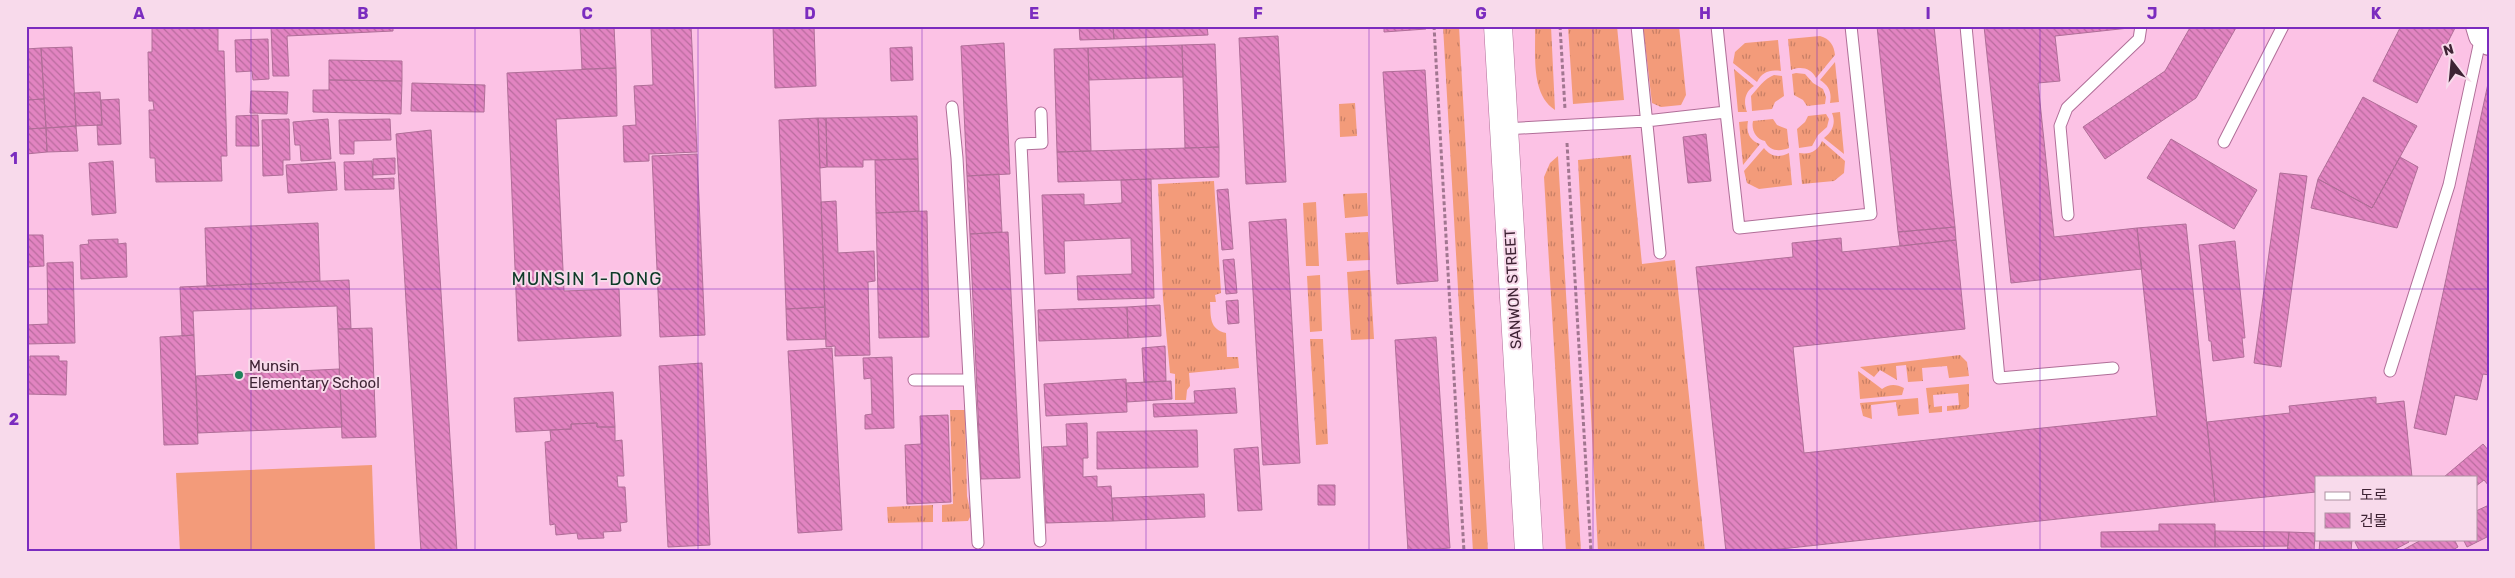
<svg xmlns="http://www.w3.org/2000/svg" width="2515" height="578" viewBox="0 0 2515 578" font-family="Rubik,'Noto Sans KR',sans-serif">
<defs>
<pattern id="grass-tufts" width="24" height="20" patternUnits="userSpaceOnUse" patternTransform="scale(1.25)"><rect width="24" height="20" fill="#f39b7a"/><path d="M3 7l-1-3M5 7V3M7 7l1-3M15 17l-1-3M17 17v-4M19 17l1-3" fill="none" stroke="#c67e65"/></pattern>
<pattern id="building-back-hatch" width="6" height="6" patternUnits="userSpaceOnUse" patternTransform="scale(1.25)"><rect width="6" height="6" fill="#e284c1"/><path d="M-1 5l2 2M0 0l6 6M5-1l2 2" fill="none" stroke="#b96c9e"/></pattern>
</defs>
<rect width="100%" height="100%" fill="#fcc2e5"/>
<path fill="url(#grass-tufts)" d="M1443,26h16l29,526h-15z
M1535,26h16l4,84c-25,-16 -19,-57 -20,-84z
M1568,26h49l7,74 -51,4z
M1643,26h36l7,69 -5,10 -20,2 -9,-4z
M1820,36c10,3 14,9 15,19l-19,23c-5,-10 -15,-12 -25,-8l-3,-31z
M1778,40l3,31c-11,-2 -19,1 -24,11l-24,-19 2,-11 10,-9z
M1835,62l4,40 -9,1c2,-11 -1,-17 -10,-23z
M1734,69l20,17c-9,6 -11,15 -7,26h-9z
M1796,73l9,1 8,9 10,6 3,8 -1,7 -18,2 -4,-6 -9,-5 -2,-21z
M1774,75l8,1 2,20 -9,6 -3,7 -20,2 -1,-15c7,-8 13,-17 23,-21z
M1355,103l2,33 -17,1 -1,-33z
M1840,112l4,42 -20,-16c9,-7 12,-15 8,-25z
M1826,114l3,5 -2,8 -9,8 -6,11 -13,2 -2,-19 8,-7 3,-6z
M1773,119l4,6 10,4 2,19c-10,4 -20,3 -24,-7 -9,-2 -14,-11 -12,-20z
M1748,121c-2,11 1,19 12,23l-17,21 -4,-43z
M1822,141l23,20 -1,12 -10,8 -32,3 -3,-31c11,2 19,-2 23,-12z
M1764,148c7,9 15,10 25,5l3,32 -33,4 -12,-6 -3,-12z
M1631,155l11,109 33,-4 30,292h-107l-20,-392z
M1558,156l23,396h-15l-22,-375 6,-14z
M1214,181l7,112 -6,2 1,7h-6c1,15 -1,27 16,31l1,24h11l1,11 -50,5 1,13 -3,4 -1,10h-11v-26l-5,-1 -7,-75 -5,-114z
M1367,193l1,23 -23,2 -2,-24z
M1316,202l3,64h-13l-3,-63z
M1368,232l2,28 -23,1 -2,-28z
M1370,270l4,69 -23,1 -4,-68z
M1320,275l2,56 -12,1 -3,-56z
M1310,339h13l5,105 -12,1z
M1960,355l7,7 2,14 -20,2 -2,-12 -25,2 1,13 -15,1 -2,-17 -10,1 1,14 -17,-10 -6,7 -14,-10z
M1858,371l24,18c7,-5 14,-5 22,-1l-2,7 -42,4z
M1969,384v23l-3,2 -19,2v-5l12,-1 -1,-12 -25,2 1,12 8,-1v6l-13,1 -3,-25z
M1918,398l1,16 -21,2 -2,-14 -25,3 1,14 -9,-3 -3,-13z
M950,410h15l2,86 4,19 -3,6 -26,1v-17l11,-1z
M933,505v17l-45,1 -1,-16z"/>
<path fill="#f39b7a" d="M372,465l3,87h-195l-4,-79z"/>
<path fill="url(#building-back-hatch)" stroke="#b06e98" d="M218,26v25h6l3,105h-6l1,25 -66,1 -1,-24h-5l-1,-48h5l-1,-9h-4l-1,-49h4v-24z
M271,26h122v5l-106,5 2,40h-16z
M580,26h34l2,42 -34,1z
M651,26h40l6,126 -48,2v7l-25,1 -1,-36 13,-1 -2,-39 19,-1z
M773,26h41l2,60 -41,2z
M1079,26h34l1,13 -34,1z
M1113,26h94l1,9 -94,4z
M1384,26h41l1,3 -42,3z
M1877,26h57l21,201 -57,5z
M1984,26h145v2l-74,8 5,45 -22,2 16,154 83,-9 5,41 -131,14z
M2191,26h46l-41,72 -91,61 -22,-32 82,-56z
M2401,26h55l-39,77 -44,-22z
M1278,36l8,146 -40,2 -7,-146z
M268,39l1,40 -16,1 -1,-9 -16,1 -1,-32z
M1004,43l6,131 -43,2 -6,-130z
M1215,44l4,103 -34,1 -3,-103z
M1182,45l1,32 -94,3 -1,-32z
M72,47l4,79 -30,2 -5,-80z
M912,47l1,33 -22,1 -1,-33z
M41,48l3,51 -18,1v-51z
M1088,48l3,103 -34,1 -3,-103z
M329,60l73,1v20l-73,-1z
M616,68l1,48 -61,3 8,172 55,-2 2,47 -103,5 -11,-268z
M1425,70l13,211 -41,3 -14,-212z
M2489,79v296l-6,-1 -6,26 -22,-5 -9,40 -32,-7z
M329,80l73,1 -1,33 -88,-2v-22h16z
M412,83l73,2 -1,27 -73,-1z
M251,91l37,1 -1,22 -37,-1z
M100,92l2,33 -26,1 -2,-33z
M2363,97l54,29 -45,82 -54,-29z
M44,99l2,29 -20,1v-29z
M119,99l2,45 -23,1 -1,-20h5l-1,-25z
M258,115l1,31h-23v-30z
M917,116l1,43 -55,1v7h-36l-1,-49z
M818,118h8l1,49 -7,1z
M818,118l7,189 -39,2 -7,-189z
M289,119l1,41h-7v15l-20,1 -1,-56z
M328,119l3,40 -30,2 -1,-16h-5l-2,-23z
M390,119l1,21 -37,1v13h-14l-1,-34z
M76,126l2,25 -31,1 -1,-24z
M46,128l1,24 -21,2v-25z
M431,130l26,422h-36l-25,-418z
M1706,134l5,47 -23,2 -5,-46z
M2171,139l86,51 -23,39 -87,-51z
M1219,147v30l-161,5 -1,-30z
M697,154l8,181 -45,2 -8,-181z
M2400,157l18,10 -21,61 -86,-20 7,-29 54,29z
M395,158v16l-22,1v-16z
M918,159l1,52 -43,2 -1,-53z
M113,161l3,52 -24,2 -3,-52z
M372,161l1,18 21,-1v11l-49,1 -1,-28z
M335,162l2,28 -49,3 -2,-28z
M2280,173l27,3 -26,191 -27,-4z
M999,174l3,58 -32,2 -3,-58z
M1151,179l3,119 -76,2 -1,-24 55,-2 -1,-36 -67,3 1,32 -20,1 -3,-79 42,-1v11l38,-2 -1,-23z
M1228,189l5,60 -11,1 -5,-60z
M836,201l2,52 36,-2 1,30 -7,1 2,73 -35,1v-10l-9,1 -5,-145z
M927,211l2,126 -50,1 -3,-125z
M1286,219l14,244 -37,2 -14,-243z
M318,223l2,58 -113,5 -2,-58z
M2186,224l29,278 -462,50h-27l-30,-285 97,-10 -1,-14 49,-5 1,14 114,-12 9,89 -172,18 11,106 353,-37 -20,-188z
M1955,227l1,13 -56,6 -2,-14z
M1008,232l12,246 -39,1 -11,-245z
M26,235h17l1,31 -18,1z
M118,239v5l8,-1 1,34 -46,2 -1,-34 9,-1 -1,-4z
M2235,241l10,97h-3l2,19 -31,4 -2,-20h-2l-10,-96z
M1234,259l3,34 -11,1 -3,-34z
M73,262l2,81 -49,1v-19l22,-1 -1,-61z
M349,280l2,49h-13l-1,-23 -144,5 1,24 -12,1 -2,-49z
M1238,300l1,23 -11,1 -2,-23z
M1160,305l1,31 -33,2 -1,-31z
M825,307l1,32 -39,1 -1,-31z
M1127,307l1,31 -89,3 -1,-31z
M372,328l4,109 -34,1 -4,-109z
M194,335l4,109 -34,1 -4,-108z
M1436,337l14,211 -42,3 -13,-211z
M1165,346l1,35 -22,1 -2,-34z
M832,348l10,182 -44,3 -10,-182z
M30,356h29v5h8l-1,34 -40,-1v-34h4z
M892,357l2,71 -29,1v-14l7,-1 -1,-36 -7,1 -1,-21z
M702,363l8,182 -42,2 -9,-181z
M339,369l3,58 -144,6 -2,-57z
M1126,379l1,33 -81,4 -2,-32z
M1171,381l1,18 -45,3 -1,-19z
M1235,388l2,25 -83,4 -1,-13 42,-1 -1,-12z
M613,392l2,35h-18v-4l-26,1v5l-55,3 -2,-34z
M2376,397v7l28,-3 8,76h-96v15l-101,10 -8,-80 83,-9 -1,-7z
M948,415l3,87 -44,2 -2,-59 16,-1 -1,-28z
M597,423v4h18v14l7,-1 2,36h-7l1,11h7l2,35 -7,1 1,8 -18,1 1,6 -26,1 -1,-6 -21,2 -1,-11 -5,1 -5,-83 6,-1 -1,-11 21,-1v-5z
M1087,423l1,35h-5v19l14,-1v11l14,-1 2,35 -67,2 -3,-76 24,-1 -1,-22z
M1197,430l1,37 -101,2v-37z
M2483,444l6,7v35l-5,-6 -8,6v-9h-32z
M1258,447l4,63 -24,1 -4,-62z
M1318,485h17v20h-17z
M1204,494l1,23 -92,4 -1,-23z
M2489,505v31l-22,11 -4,-8h13v-28z
M2159,524h56v23h-114v-15l58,-1z
M2215,531l74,1 -1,14 -73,1z
M2289,532l26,1 -1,19h-27z
M2320,539h32l-1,13h-32z
M2360,539h47l2,3 -19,10h-30l-5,-10z
M2423,539h31l4,8 -9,5h-50z
M2011,550l1,2h-45z"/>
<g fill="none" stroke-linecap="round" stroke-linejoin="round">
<defs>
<path id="lane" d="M1637,26l23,227
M1717,26l9,86
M1966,26l33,352 114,-10
M952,107l5,51 21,385
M1504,129l142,-8 80,-9 13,116 132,-14 -20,-188
M2224,142l59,-116
M2068,215l-8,-89 7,-18 72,-69 2,-13
M2390,371l59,-186 32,-149
M914,380h55
M1040,541l-19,-397 21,-1 -1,-30"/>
<path id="street" d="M2478,26l3,10 8,7"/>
<path id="secondary" d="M1498,26l31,526"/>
</defs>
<use href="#lane" stroke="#b06e98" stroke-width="13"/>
<use href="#street" stroke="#b06e98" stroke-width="26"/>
<use href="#secondary" stroke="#b06e98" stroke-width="29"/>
<path stroke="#a17690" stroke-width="3" stroke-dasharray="4 2.5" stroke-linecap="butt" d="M1434,26l30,526
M1560,26l5,83
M1567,143l24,409"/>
<use href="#lane" stroke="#fff" stroke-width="11"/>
<use href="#street" stroke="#fff" stroke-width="24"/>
<use href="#secondary" stroke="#fff" stroke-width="28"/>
</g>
<path fill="none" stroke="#7b2cbf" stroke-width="1" stroke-opacity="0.55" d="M251,26v526M475,26v526M698,26v526M922,26v526M1146,26v526M1369,26v526M1593,26v526M1817,26v526M2040,26v526M2264,26v526M26,289h2463"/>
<circle fill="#1f825b" stroke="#f8daeb" stroke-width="2" cx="239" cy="375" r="5"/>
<g text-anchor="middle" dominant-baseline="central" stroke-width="4" stroke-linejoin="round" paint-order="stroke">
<g font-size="15" fill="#3e2334" stroke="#f8daeb">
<text transform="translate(1513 289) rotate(-93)">SANWON STREET</text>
</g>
<g font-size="15" fill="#3e2334" stroke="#f8daeb" text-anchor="start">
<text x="249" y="366">Munsin<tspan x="249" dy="17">Elementary School</tspan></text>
</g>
<g font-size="18" letter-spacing="1" fill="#0d3b28" stroke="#f8daeb">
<text x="587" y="279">MUNSIN 1-DONG</text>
</g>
</g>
<rect width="2515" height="578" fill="none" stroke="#f8daeb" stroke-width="55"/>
<rect x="2315" y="476" width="162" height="65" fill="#f8daeb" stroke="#ae91a2"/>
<rect x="2325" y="492" width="25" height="8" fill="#ffffff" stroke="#ae91a2"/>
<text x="2360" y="500" font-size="15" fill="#3e2334">도로</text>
<rect x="2325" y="513" width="25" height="15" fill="url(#building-back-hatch)" stroke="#ae91a2"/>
<text x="2360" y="526" font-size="15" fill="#3e2334">건물</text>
<g transform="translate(2452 62) rotate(344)" stroke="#f8daeb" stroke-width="4" paint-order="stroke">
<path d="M0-4L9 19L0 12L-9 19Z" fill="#3e2334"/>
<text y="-8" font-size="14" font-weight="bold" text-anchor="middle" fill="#3e2334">N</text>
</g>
<rect x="28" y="28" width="2460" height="522" fill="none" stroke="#7b2cbf" stroke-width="2"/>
<g font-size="16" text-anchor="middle" font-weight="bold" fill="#7b2cbf">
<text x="139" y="19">A</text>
<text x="363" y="19">B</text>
<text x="587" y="19">C</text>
<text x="810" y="19">D</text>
<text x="1034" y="19">E</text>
<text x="1258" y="19">F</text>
<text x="1481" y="19">G</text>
<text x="1705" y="19">H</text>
<text x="1928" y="19">I</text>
<text x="2152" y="19">J</text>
<text x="2376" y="19">K</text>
<text x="14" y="164">1</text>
<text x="14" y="425">2</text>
</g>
</svg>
